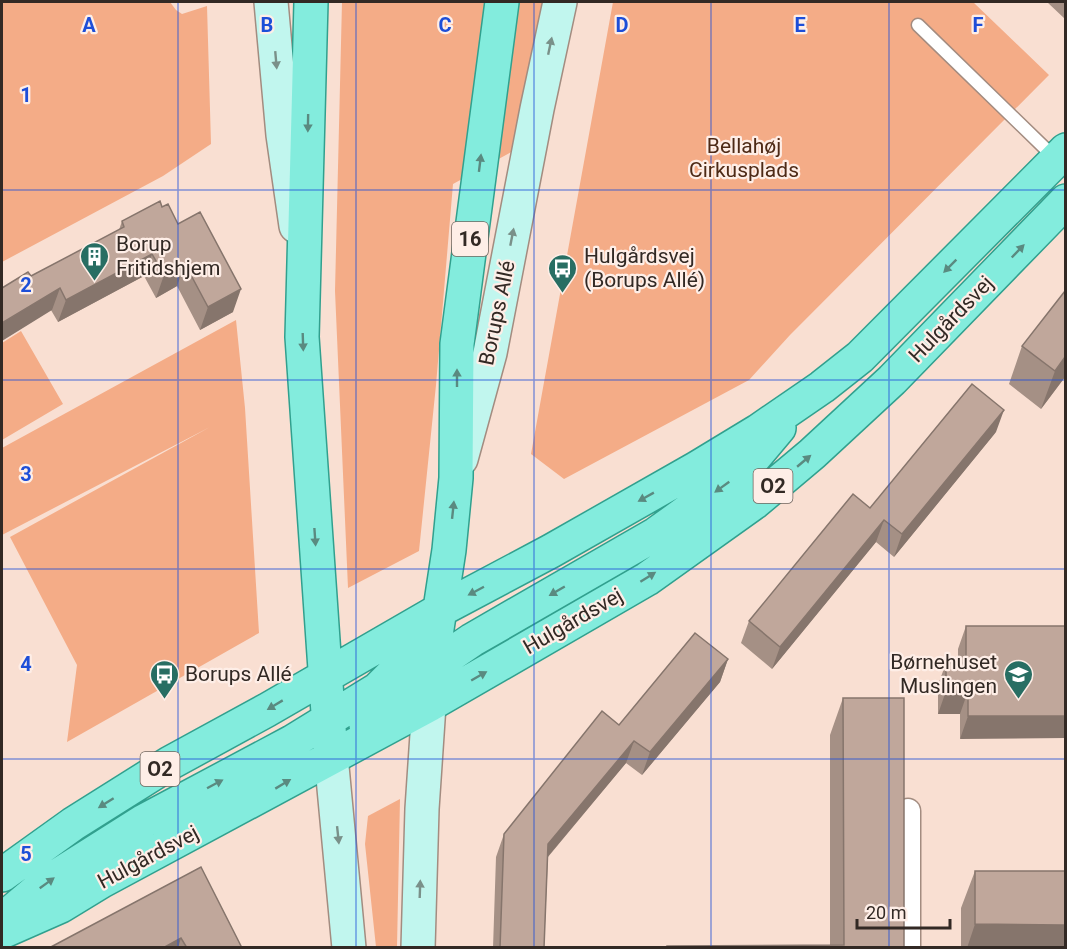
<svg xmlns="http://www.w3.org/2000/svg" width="1067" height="949" viewBox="0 0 1067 949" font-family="Roboto,sans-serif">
<rect width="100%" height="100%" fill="#f9dfd2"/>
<path fill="#f4ac87" d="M2,2h168l6,8 6,4 25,-8 4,138 -48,32 -161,86z
M342,2h201l-28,148 -62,34 -17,201 -17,166 -71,37 -13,-297z
M613,2h360l76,73 -259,260 -41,45 -185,99 -33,-25z
M236,320l9,88 14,225 -192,109 10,-77 -67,-128 200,-110 -208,108v-87z
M21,331l42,73 -61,36v-97z
M400,799l-3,148h-21l-11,-103 3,-28z"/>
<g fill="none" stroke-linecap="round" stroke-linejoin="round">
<defs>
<path id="lane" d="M918,25l137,133"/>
<path id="street" d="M908,811v137"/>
<path id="secondary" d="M271,2l12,133 13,91
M461,459l29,-106 47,-244 23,-107
M331,756l18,192
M418,948l4,-139 7,-104"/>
<path id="primary" d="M311,2l-9,335 29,419
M429,705l2,-37 18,-118 7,-72 1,-134 45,-342
M366,725l65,-57 41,-28 184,-106 86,-62 37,-44
M2,875l71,-51 97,-61 97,-53 173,-100 111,-59 146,-83 61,-37 64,-44 38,-30 206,-207
M2,920l44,-37 98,-62 148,-79 86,-53 21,-21 37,-52
M2,932l59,-26 41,-25 327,-176 218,-126 108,-77 57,-48 80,-74 174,-179"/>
</defs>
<use href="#lane" stroke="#a38c80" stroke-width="15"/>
<use href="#street" stroke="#a38c80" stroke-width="27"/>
<use href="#secondary" stroke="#a38c80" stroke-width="36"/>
<use href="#primary" stroke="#31a08e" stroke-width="36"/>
<use href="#lane" stroke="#fff" stroke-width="12"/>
<use href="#street" stroke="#fff" stroke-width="24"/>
<use href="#secondary" stroke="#c1f6ee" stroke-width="33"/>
<use href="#primary" stroke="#83ecdd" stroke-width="33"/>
</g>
<path fill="#a59085" d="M1047,2h18v17z
M162,207l16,17 55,88 -33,18 -23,-44 -21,12 -12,-22 -86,46 -27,-46 88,-46 3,-9z
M1022,346l43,31 -24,32 -32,-25z
M996,432l-102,125 -18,-15 -104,127 -31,-26 8,-22z
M966,626h99l-105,113v-25h-22v-29l8,-22h12v-14z
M728,659l-8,23 -78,93 -16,-12 -78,94 -4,91h-51l3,-91 8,-23 115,-109z
M843,698l61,250h-238l1,-2 163,-1v-210z
M201,867l41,81h-193z
M975,871l90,77h-104v-40z"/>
<path fill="#86756c" d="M152,254l-8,22 -86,46 8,-22z
M185,264l-8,22 -21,12 8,-23z
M60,288l-8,22 -50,31v-18z
M241,289l-8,23 -33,18 8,-23z
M1065,357v20l-24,32 14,-38z
M1004,410l-8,22 -102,125 8,-23z
M884,520l-8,22 -104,127 8,-22z
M728,659l-8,23 -78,93 8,-23z
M946,691h22l-8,23h-22z
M968,716h97v22l-105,1z
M634,741l-8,22 -86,103 8,-22z
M975,924l90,1v23h-98z
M181,938l-3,10h-15z"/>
<path fill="#c0a79b" stroke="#86756c" stroke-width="1.5" d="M160,201l2,6 6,-3 10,20 22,-12 41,77 -33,18 -23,-43 -21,11 -12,-21 -86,46 -6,-12 -58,35v-35l26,-16 3,4 93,-49 -2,-6z
M1065,291v66l-10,14 -33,-25z
M972,384l32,26 -102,124 -18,-14 -104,127 -31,-26 104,-127 17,14z
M966,626h99v90h-97v-25h-22v-28h20z
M695,633l33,26 -78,93 -16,-11 -86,103 -4,104h-44l4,-114 98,-123 17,14z
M843,698h61v250h-237v-2l177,-1z
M201,867l41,81h-55l-6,-10 -18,10h-114z
M975,871h90v54l-90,-1z"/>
<defs><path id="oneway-solid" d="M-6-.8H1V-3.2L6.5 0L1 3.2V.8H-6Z" transform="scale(1.5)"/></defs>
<g fill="#7a9089">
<use href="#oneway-solid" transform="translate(550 46) rotate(-78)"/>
<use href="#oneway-solid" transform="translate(276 60) rotate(85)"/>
<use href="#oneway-solid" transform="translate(512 237) rotate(-79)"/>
<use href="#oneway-solid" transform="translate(338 835) rotate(84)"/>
<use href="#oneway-solid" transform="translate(420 889) rotate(-88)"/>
</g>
<g fill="#5a8a80">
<use href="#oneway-solid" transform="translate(308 123) rotate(91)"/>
<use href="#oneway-solid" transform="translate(480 163) rotate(-83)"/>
<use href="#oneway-solid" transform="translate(1018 251) rotate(-46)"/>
<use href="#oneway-solid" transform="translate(950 266) rotate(135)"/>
<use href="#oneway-solid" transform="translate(303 342) rotate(88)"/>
<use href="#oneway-solid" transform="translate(457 378) rotate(-90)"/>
<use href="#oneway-solid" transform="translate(804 461) rotate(-40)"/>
<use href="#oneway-solid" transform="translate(722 487) rotate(144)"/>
<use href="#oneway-solid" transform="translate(646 497) rotate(151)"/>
<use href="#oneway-solid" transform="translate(453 510) rotate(-84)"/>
<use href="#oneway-solid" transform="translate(315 537) rotate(86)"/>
<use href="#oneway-solid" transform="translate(648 577) rotate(-32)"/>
<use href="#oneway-solid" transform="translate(476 591) rotate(152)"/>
<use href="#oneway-solid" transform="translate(557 591) rotate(150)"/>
<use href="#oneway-solid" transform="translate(479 676) rotate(-30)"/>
<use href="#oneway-solid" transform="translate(275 705) rotate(149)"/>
<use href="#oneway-solid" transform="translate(215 784) rotate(-28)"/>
<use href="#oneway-solid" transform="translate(283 784) rotate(-31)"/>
<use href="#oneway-solid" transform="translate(106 803) rotate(148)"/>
<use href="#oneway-solid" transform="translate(47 883) rotate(-36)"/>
</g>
<path fill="none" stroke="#1d4ed8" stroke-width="1.5" stroke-opacity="0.55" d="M178,2v946M356,2v946M534,2v946M711,2v946M889,2v946M2,190h1064M2,380h1064M2,569h1064M2,759h1064"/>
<defs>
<symbol id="building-pin" viewBox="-11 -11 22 30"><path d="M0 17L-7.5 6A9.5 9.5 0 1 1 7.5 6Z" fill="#286e63" stroke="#feeee7"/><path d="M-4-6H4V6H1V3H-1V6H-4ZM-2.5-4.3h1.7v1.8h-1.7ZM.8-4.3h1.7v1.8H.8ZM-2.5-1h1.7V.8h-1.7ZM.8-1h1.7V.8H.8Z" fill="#fff"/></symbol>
<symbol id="bus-pin" viewBox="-11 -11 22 30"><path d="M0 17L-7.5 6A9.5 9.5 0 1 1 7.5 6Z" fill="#286e63" stroke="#feeee7"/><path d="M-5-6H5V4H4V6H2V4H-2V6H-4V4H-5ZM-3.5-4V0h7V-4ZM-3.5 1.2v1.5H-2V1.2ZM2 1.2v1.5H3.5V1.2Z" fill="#fff"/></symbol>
<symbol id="school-pin" viewBox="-11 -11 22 30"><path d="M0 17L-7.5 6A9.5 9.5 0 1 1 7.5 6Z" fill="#286e63" stroke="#feeee7"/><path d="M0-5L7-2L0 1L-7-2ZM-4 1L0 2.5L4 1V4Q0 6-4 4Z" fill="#fff"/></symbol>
</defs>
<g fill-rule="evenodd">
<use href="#building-pin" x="78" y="240" width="33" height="45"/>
<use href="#bus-pin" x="546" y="252" width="33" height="45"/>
<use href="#bus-pin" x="148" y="658" width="33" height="45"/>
<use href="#school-pin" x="1002" y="658" width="33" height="45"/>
</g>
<g text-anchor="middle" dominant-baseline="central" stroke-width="4.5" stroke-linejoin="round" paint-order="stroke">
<g fill="#feeee7" stroke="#6f645e" stroke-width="1.5">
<rect x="452" y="222" width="36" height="34" rx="4.5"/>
<rect x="753.5" y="469" width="39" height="34" rx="4.5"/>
<rect x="140.5" y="752" width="39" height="34" rx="4.5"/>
</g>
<g font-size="20" font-weight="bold" fill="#322924">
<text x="470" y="239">16</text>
<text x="773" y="486">O2</text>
<text x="160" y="769">O2</text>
</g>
<g font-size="21" fill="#4e2a16" stroke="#feeee7">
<text x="744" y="146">Bellahøj<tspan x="744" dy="24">Cirkusplads</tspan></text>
</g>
<g font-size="21" fill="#322924" stroke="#feeee7" text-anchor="start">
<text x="116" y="244">Borup<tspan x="116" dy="24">Fritidshjem</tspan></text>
<text x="584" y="256">Hulgårdsvej<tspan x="584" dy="24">(Borups Allé)</tspan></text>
<text x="997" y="662" text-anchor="end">Børnehuset<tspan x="997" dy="24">Muslingen</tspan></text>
<text x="185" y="674">Borups Allé</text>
</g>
<g font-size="21" fill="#322924" stroke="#feeee7">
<text transform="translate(497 313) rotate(-78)">Borups Allé</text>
<text transform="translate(951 319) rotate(-46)">Hulgårdsvej</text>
<text transform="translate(573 621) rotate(-30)">Hulgårdsvej</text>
<text transform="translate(148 857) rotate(-28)">Hulgårdsvej</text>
</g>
</g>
<g font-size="20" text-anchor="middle" font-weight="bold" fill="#1d4ed8" stroke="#feeee7" stroke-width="4.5" stroke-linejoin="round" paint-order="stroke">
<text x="89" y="32">A</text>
<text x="267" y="32">B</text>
<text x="445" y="32">C</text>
<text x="622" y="32">D</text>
<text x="800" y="32">E</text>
<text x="978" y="32">F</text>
<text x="26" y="102">1</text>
<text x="26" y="292">2</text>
<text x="26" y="481">3</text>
<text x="26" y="671">4</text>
<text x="26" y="861">5</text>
</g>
<rect width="1067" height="949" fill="none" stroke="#322924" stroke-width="6"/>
<path d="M857 919v9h93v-9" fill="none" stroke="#322924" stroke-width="3"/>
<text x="866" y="919" font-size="18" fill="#322924" stroke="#feeee7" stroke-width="4.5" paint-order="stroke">20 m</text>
</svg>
